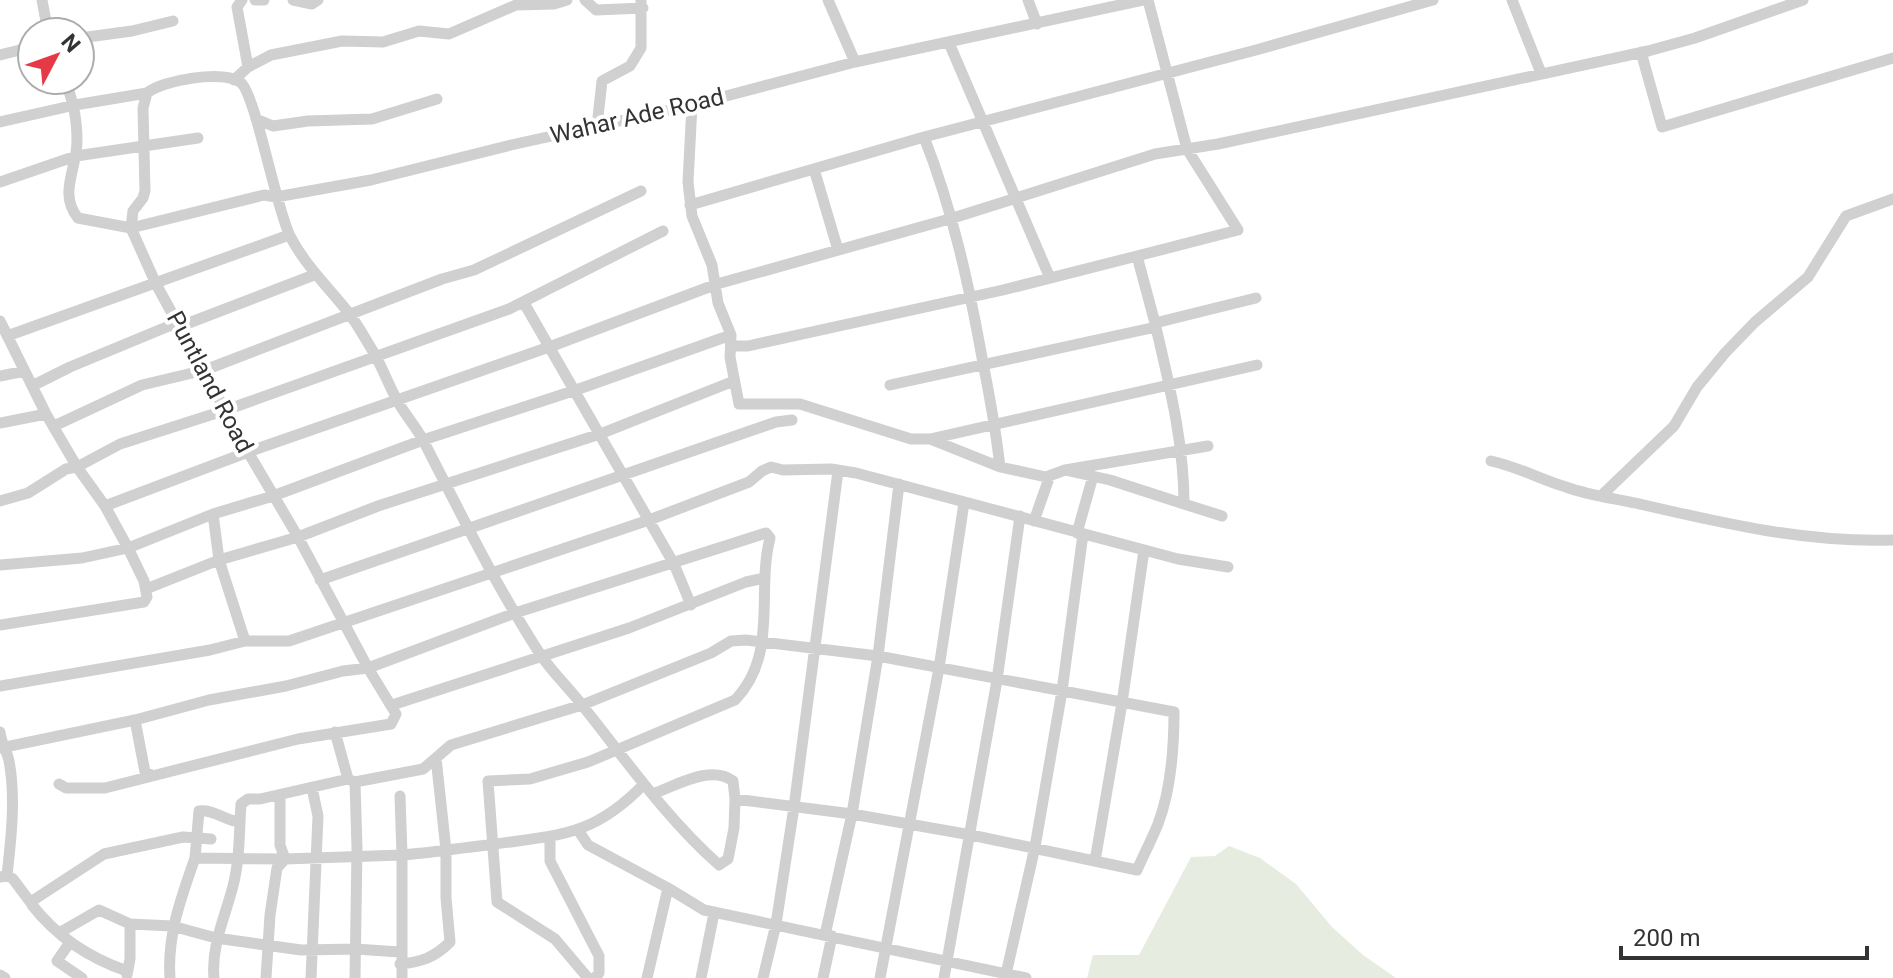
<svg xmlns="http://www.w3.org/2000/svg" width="1893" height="978" viewBox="0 0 1893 978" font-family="Roboto,sans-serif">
<rect width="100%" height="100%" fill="#fff"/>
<path fill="#e6ecdf" d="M1229,846l31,12 36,26 36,43 31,28 33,23h-309l6,-23h46l52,-98 24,-1z"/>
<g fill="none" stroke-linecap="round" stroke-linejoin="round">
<path stroke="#d0d0d0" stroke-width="11" d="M42,0l6,32
M242,0l-5,7 11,60
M255,0h9
M293,0l19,4 6,-4
M585,0l11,10 47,-2
M828,0l27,62
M1028,0l9,24
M1148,0l39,149 51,81 -101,26 18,67 101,-25
M1512,0l29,73
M80,38l52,-7 41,-10
M949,43l101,235
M1641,52l21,75 231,-69
M0,55l32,-8
M65,80c8,21 12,38 12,61 0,28 -19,53 1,77l53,10 133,-33 12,2 95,-17 140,-35 181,-40 163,-43 288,-62
M234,80l14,-13 23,-12 71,-14 41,1 36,-11 30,3 67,-29 38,-1 13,-4
M692,105l-4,77 4,34 20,49 6,38 13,32 -1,22 9,47h61l111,35h19l327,-74
M256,119l17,7 35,-5 64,-2 65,-20
M0,122l75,-17 72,-12c16,-13 75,-23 93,-11 15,9 36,127 50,154 15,29 38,51 58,76 10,13 18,28 26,41 9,16 15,33 24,49 8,14 19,26 26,40 37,72 72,144 116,212 12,18 29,34 42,51 44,55 84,113 137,160l9,-6 6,-31 1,-29 117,15 119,21 166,35c7,-16 15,-31 21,-46 13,-34 16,-76 16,-112l-296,-56 -132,-16 -15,1 -20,12 -129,52 -131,40 -28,24 -68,13 -7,-3 -13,-47
M597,126l5,-45 28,-15 11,-18v-48
M814,169l24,81
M0,182l76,-26 122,-18
M690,205l234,-68
M131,228l2,-17 10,-13 2,-7 -2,-83 4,-15
M524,303l150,261 17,41
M0,321l46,93 31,53 28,39 23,42 16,33 3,16 -3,5 -144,23
M1155,323c14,61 29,119 29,181l38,12
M7,336l282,-101
M731,346h17l255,-56 134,-34
M0,376l25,-5
M34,385l36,-18 99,-41h12l133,-51
M890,385l266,-58
M0,423l46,-9
M54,426l88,-41 63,-15 237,-91 32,-9 167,-79
M930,439l70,28
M1491,461c27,6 49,18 75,26 24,9 53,12 78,18 82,19 164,38 249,35
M1065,470l-19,7 -46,-10c-4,-35 -10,-69 -17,-104 -14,-78 -30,-152 -59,-226l332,-87 177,-50
M1602,495l72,-69 23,-39 28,-34 30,-31 53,-45 38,-61 47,-17
M0,501l28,-8 38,-24 11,-2 43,-23 106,-34 283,-101 154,-78
M1184,504l-74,-24 -45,-10 143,-24
M105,506l143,-54 304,-106 165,-62 236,-66 202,-64 63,-10 430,-93 47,-13 108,-38
M213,514l6,46 26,81
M1034,521l14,-40 -2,-4
M1077,533l16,-57
M0,565l82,-7 46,-10 85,-34 60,-18 150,-56 153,-50 155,-55
M320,580l456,-158 16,-2
M146,589l73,-29 79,-23 80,-31 222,-72 134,-53
M0,686l210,-36 35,-9h44l360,-121 100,-38 13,-11 9,-4 12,3 48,-1 25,4 322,86 50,8
M392,705l237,-77 117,-46 19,-4
M135,720l10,52 5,2
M0,732c1,11 7,19 9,29 7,36 2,79 -2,114
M0,748l135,-28 74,-20 77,-14 57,-15 25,-3 147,-55 251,-80 4,5c-14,55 9,116 -35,162l-147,62 -58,17 -42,2 9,121 58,37 33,39
M355,782l2,66 -2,130
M59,784l7,4h39l193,-49 93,-15 5,-10 -28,-46 -70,-131 -50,-85 -92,-168 -25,-56
M652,794c24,-8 58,-30 81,-13l2,18
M400,796l2,59c29,-2 57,-7 86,-10 69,-10 104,-7 156,-61
M578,830l10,15 80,43
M550,837v24l49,95v17l-4,5
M195,858l4,-47c15,-2 26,10 41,11
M1095,861l27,-158 22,-153
M1,877l6,-2 6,4 18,24
M59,933l40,-23 31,14 42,2 44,12 85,12 54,-1 45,3
M825,935l27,-121 26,-158 21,-172
M70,942l-13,19 25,17
M400,964c21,-2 34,-6 50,-22l-4,-44v-48l-10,-92
M127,971c-38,-13 -70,-34 -95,-66v-4l72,-47 79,-17 28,2
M1006,974l29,-127 27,-156 21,-157
M0,975l5,3
M127,975l3,-16v-35
M170,978c-3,-43 11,-80 25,-120l90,1 117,-4v123
M214,978c-3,-32 11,-61 19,-92 7,-27 6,-54 8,-82l7,-5h12l88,-20
M266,978l4,-63 7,-47 8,-9 -5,-14v-50
M311,978l7,-162 -6,-28
M647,978l21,-90 36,22 322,68
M701,978l13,-65
M763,978l13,-54 18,-117 44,-336
M823,978l9,-42
M880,978l59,-310 25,-165
M944,978l53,-298 23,-164"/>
</g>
<g text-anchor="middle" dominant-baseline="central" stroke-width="8" stroke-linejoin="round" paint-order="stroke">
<g font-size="24" fill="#333" stroke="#fff">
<text transform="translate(637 116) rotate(-13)">Wahar Ade Road</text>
<text transform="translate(210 382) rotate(62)">Puntland Road</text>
</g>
</g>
<g transform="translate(56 56) rotate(49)"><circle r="38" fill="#ffffff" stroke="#adadad" stroke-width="2"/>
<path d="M0-6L14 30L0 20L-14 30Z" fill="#e63946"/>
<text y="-12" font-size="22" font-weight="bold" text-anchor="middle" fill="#333333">N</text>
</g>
<path d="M1621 946v12h246v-12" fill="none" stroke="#333333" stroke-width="4"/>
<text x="1633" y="946" font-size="24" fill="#333333" stroke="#ffffff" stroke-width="6" paint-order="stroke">200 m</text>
</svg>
